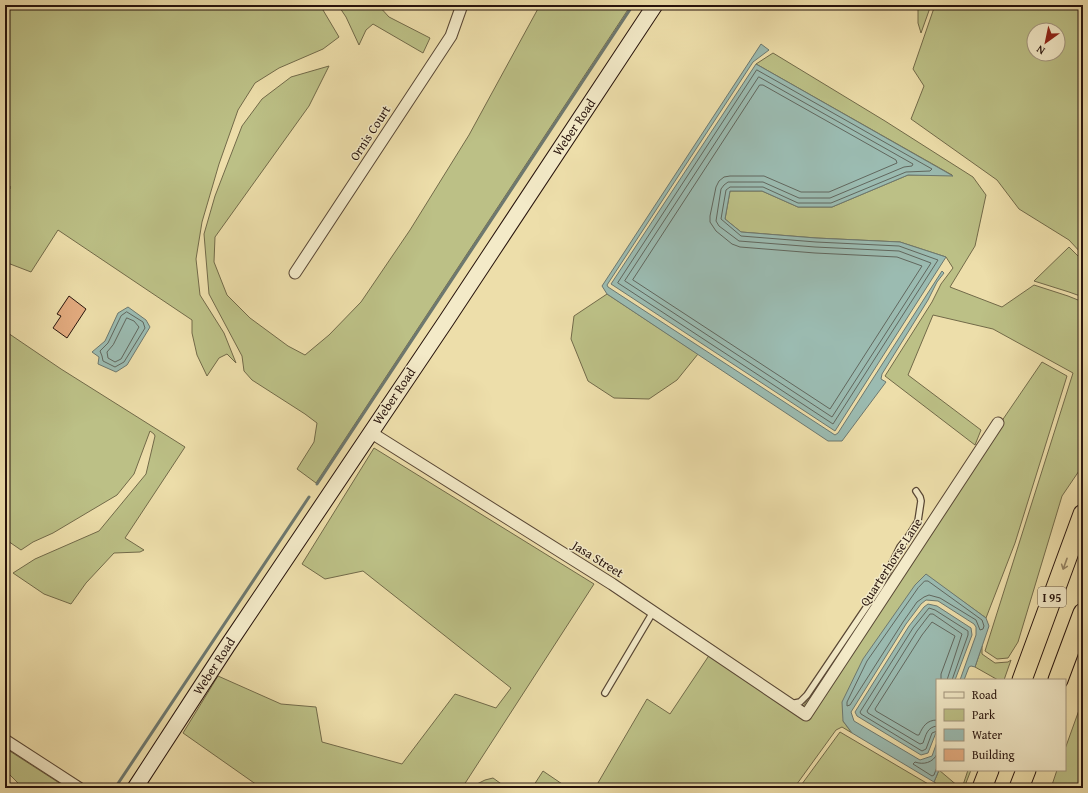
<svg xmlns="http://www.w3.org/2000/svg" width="1088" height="793" viewBox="0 0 1088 793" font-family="'Gentium Book Plus',serif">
<rect width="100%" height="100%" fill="#eddeaa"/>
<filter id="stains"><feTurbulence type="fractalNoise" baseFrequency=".005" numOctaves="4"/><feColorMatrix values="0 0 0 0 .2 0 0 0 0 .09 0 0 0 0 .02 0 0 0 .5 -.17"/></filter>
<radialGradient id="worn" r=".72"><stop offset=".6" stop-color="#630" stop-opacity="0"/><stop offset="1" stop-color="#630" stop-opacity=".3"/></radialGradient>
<path fill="#bcc086" stroke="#726a49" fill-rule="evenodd" d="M5,5h315l19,32 -16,12 -44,19 -24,15 -17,27 -19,54 -17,58 -6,37 4,36 24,38 12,30 -9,-9 -8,4 -12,18 -10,-21 -5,-22v-13l-134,-90 -27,42 -26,-10v-75l5,2v-3l-5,-4z
M338,5h40l11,12 41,21 -7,15 -50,-29 -7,6 -7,15 -13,-28z
M540,5h91l-315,478 -19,-14 17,-27 3,-19 -12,-9 -53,-34 -8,-9 -2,-15 -33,-62 -5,-60 11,-38 27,-70 20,-27 29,-22 38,-11 -20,40 -94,131 -1,25 13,33 23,23 38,28 17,9 24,-20 32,-33 49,-72 59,-95z
M918,5h13l-10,28 -3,-10z
M935,5h148v250l-14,-15 -50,-31 -22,-29 -86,-61 13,-33 -11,-17zM1034,30h24v24h-24z
M773,53l112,68 88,56 13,18 -11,51 -25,41 52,20 32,-22 34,11 15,6v163l-21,31 -44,146 -10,16 -11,1 -12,-8 88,-278 -80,-44 -60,-14 -25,60 73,55 -6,15 -90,-69 47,-74 9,-18 12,-16 -7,-11 -46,-15 -84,-4 -75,-6 -16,-13 5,-28h32l36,16h34l76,-32h44l-196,-111z
M1069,247l14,14v36l-14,-5 -35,-11z
M607,294l91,60 -21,26 -28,19 -35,-1 -26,-17 -17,-42 3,-23z
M5,331l56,38 124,78 -60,91 19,12 -4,2 -26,1 -28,30 -15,21 -27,-10 -31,-21 22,-14 64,-28 47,-57 9,-38 -1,-2 -4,-3 -16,43 -17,21 -64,38 -20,9 -12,8 -16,-11z
M1042,362l25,14 -52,167 -29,75 -60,-43 -83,146 9,12 -10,-6 -6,3 -42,58h-199l52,-89 23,15 40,-60 91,55 106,-149z
M374,448l220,136 -132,204h-210l5,-3 -74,-52 35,-57 63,28 35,3 6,35 80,22 53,-70 41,14 15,-20 -148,-117 -38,8 -23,-15z
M982,646v8l13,9 13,-1 3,-2 -7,20h-6l-23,-13z
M1083,699v78l-4,11h-28l6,-18h8v-21z
M840,732l95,56h-136z
M5,748l62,40h-44l-18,-18z
M939,770l20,17 4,-2 5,-15h3l-7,18h-20l-10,-6z
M543,771l25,17h-36z
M493,778l14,10h-38l16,-8z"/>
<path fill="#9bbbb1" stroke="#6d786f" d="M761,44l8,6 -16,12 -146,223 1,2 227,148 3,-2 104,-162 2,2 -7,9 -9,18 -46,74 -1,5 5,3 -44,59h-14l-218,-145 -3,-2 -5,-8z
M756,64l197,112 -45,-1 -76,32h-34l-36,-16h-32l-5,28 16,13 75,6 84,4 46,15 -111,174 -224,-147z
M128,307l18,13 4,7 -23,38 -11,7 -18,-8 1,-7 -7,-5 13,-11 13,-28z
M926,574l60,44 3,8 -14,41 -4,-1 -2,1 -5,13h-4l16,-45v-8l-2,-3 -36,-23 -12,-1 -5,4 -15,20 -55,88 3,9 66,39 12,-4 5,-14v28h2l-5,12 -82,-49 -9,-12 -1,-19 21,-43 52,-74z
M928,604l9,2 34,22 1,7 -17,45h-18v50l-9,23 -7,2 -64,-39 -2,-4 54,-86 15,-19z"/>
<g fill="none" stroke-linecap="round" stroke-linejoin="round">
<path stroke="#61675e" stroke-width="1" d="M757,70l175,99 -2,2 -24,1 -75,31h-33l-35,-16h-33l-4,3 -5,29 20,17 75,6 83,4 39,14 -105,164 -215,-141z
M759,77l154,87 -1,2 -8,1 -74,31h-31l-36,-16h-35l-4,3 -3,4 -5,32 3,5 20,15 76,6 84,4 32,12 -99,154 -207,-136z
M760,85h3l133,75 1,3 -68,29h-28l-37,-16h-34l-6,1 -5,4 -3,6 -6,29v6l6,9 16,13 8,3 75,6 82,4 25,9 -92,143 -197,-129z
M127,312l16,10 2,6 -21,34 -9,5 -12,-6 -1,-5 -2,-5 8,-8 13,-27z
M127,318l7,3 5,6 -18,32 -6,3 -7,-4 -1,-6 6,-7z
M925,581h3l54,39 2,6 -1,3 -3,1 -4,-10 -36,-22 -11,-3 -5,2 -7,5 -14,20 -53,83 -3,1v-4l20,-41 51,-73z
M937,720c-10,0 -14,6 -18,15h-2l-41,-24 -1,-2 47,-74 10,-13 23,14 -14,38v6
M937,726c-10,1 -11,9 -14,17l-3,1 -52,-31 -1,-2 50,-80 13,-17h3l29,20 -15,46
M937,731l-5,2 -6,16 -4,2 -61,-37 -1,-2 53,-84 16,-20 6,2 33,21v4l-16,45
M937,754c-4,9 -14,11 -22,8l-2,2 19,12 2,-1 3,-8"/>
<path stroke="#6d786f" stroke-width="3" d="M317,484l316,-479
M115,788l194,-291"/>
</g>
<path fill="#e4ac80" stroke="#27130c" d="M69,296l17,13 -19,29 -14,-10 8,-12 -4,-2z"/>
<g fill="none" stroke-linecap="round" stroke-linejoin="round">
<defs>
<path id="lane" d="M605,693l48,-81
M790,704l10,-2 7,-7 73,-108 20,-40 8,-10 10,-16 3,-20 -1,-4 -4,-6"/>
<path id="street" d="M295,273l156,-237 11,-31
M370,432l242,152 194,131 192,-292
M5,740l74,48"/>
<path id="secondary" d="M135,788l93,-143 218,-324 209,-316"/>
<path id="highway" d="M1022,680l61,-166
M1058,680l25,-67
M982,788l7,-18
M1019,788l7,-18"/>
</defs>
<use href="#lane" stroke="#584634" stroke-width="8"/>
<use href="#street" stroke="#584634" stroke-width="13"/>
<use href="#secondary" stroke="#27130c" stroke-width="17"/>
<use href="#highway" stroke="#27130c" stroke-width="21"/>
<use href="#lane" stroke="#f3eac8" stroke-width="5.5"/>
<use href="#street" stroke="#f3eac8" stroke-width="11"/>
<use href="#secondary" stroke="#f3eac8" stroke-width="15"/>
<use href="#highway" stroke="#eddeaa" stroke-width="19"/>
</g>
<defs><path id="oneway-shaft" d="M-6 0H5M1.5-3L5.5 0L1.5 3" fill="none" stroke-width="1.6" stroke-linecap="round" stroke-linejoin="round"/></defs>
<use stroke="#948363" href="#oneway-shaft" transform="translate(1065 564) rotate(110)"/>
<g text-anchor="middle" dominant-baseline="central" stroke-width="3" stroke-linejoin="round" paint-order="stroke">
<rect fill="#f3eac8" stroke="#645444" stroke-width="1" x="1038" y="587" width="28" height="20" rx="3"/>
<g font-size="12" font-weight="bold" fill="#27130c">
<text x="1052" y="597">I 95</text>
</g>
<g font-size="13" fill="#27130c" stroke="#f3eac8">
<text transform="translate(574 127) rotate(-56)">Weber Road</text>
<text transform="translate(370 133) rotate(-57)">Ornis Court</text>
<text transform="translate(394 396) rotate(-56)">Weber Road</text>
<text transform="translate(598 559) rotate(32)">Jasa Street</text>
<text transform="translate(891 562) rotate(-57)">Quarterhorse Lane</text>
<text transform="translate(214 666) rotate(-57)">Weber Road</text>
</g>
</g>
<rect width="1088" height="793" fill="none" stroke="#eddeaa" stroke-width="20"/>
<rect x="6" y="6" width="1076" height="781" fill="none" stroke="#27130c" stroke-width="2"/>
<rect x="10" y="10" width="1068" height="773" fill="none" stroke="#27130c"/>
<rect x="936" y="679" width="130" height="92" fill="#f3eac8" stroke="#a1947d"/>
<rect x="944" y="692" width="20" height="6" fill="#f3eac8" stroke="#a1947d"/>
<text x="972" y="699" font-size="12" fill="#27130c">Road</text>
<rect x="944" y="709" width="20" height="12" fill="#bcc086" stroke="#a1947d"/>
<text x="972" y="719" font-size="12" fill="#27130c">Park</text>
<rect x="944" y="729" width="20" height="12" fill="#9bbbb1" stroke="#a1947d"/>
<text x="972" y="739" font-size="12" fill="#27130c">Water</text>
<rect x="944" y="749" width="20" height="12" fill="#e4ac80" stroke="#a1947d"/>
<text x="972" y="759" font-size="12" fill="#27130c">Building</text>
<g transform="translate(1046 42) rotate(213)"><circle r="19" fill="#f3eac8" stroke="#a1947d"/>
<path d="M0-3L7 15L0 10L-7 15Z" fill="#8f2418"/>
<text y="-6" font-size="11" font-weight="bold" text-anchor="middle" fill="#27130c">N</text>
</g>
<rect width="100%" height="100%" filter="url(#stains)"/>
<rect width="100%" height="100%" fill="url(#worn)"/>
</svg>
